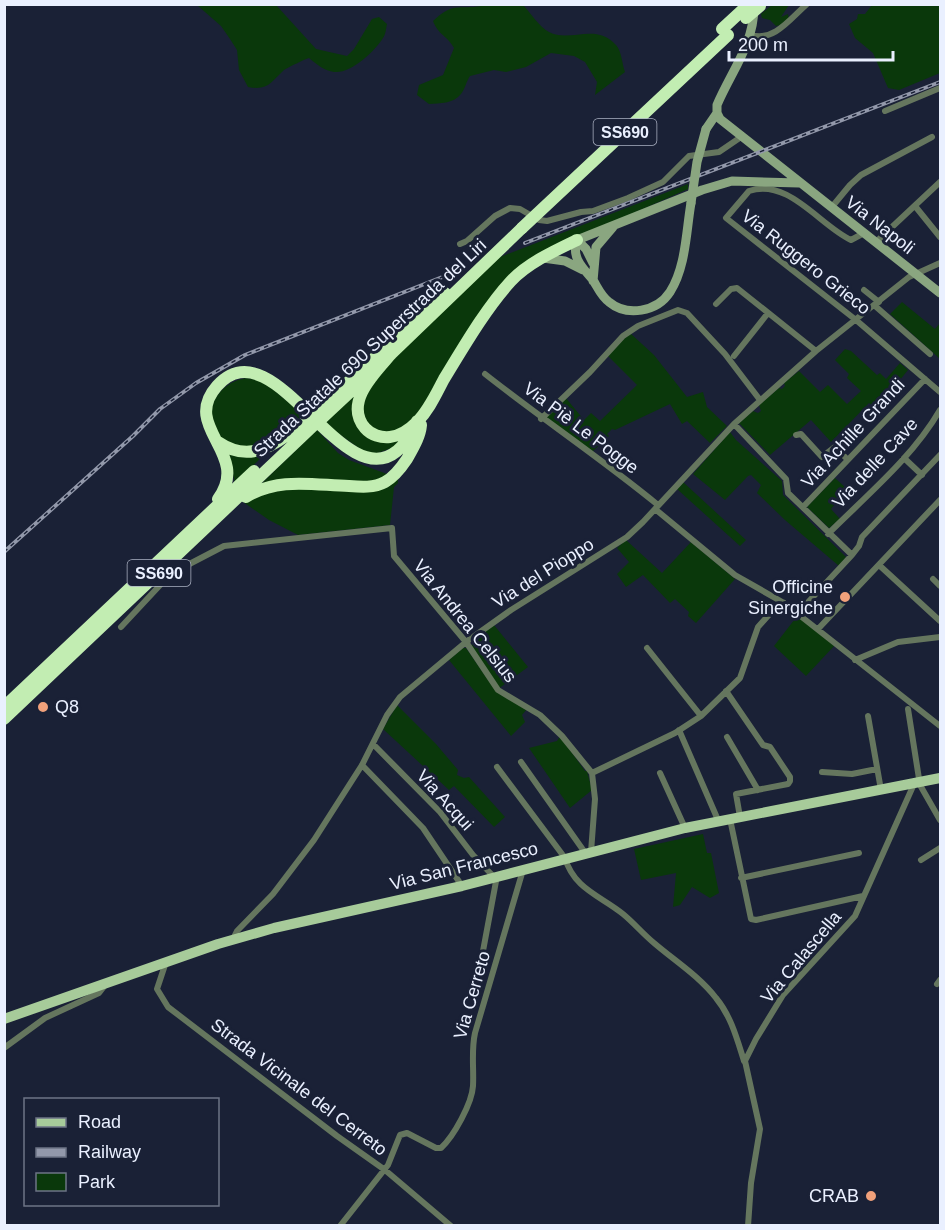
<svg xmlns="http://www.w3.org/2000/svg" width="945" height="1230" viewBox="0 0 945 1230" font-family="Arial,sans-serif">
<rect width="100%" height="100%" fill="#1a2136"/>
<path fill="#0a380b" d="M197,5h79l40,44 31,7 7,-7 18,-30 7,-2 8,7c-1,4 -1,10 -4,14 -8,13 -32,36 -49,34 -9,-1 -18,-8 -25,-14 -4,1 -22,10 -25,12 -13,12 -16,21 -36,17l-9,-17 -2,-20 -7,-11 -9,-13z
M486,5h37c8,8 16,22 26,27 21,11 47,-10 67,13 6,7 6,19 9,27l-30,23 2,-13 -12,-20 -11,-6 -23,-3 -25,14 -20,5 -12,-2 -24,6c-4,6 -5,13 -9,18 -8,10 -21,9 -32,10l-12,-9 2,-10 24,-10 11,-27c-7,-13 -15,-12 -21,-27 22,-21 27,-10 53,-16z
M772,5h17l-8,12 7,-3 1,6 -9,5 -4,1 -6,-6 -8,-2 -1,-4z
M872,5h68v68l-41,17 -11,-2 -15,-35 -18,-15 -6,-14 8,-5 1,-5h7z
M688,184v5l-150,66 -17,11 -111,160 -22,8c-5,-2 -14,-4 -18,-8 -17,-15 -3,-36 6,-51l124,-118z
M902,302l33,27 5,-6v36l-50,-45z
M630,333l24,22 33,42 16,-5 4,15 20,19 -17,17 -23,-22 -5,3 -12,-20 -55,26 -3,-1 -5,5 2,2 -17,16 -46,-35 19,-20 19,23 7,-7 9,8 37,-36 -30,-30z
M845,349l6,2 26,24 3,-2 6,6 14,-16 8,7 -13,16 4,4 -5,4 -4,-3 -14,14 3,3 -2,2 -8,-7 -38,39 -20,-22 -41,35 -31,-32 14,-12 5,2 3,-2 -2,-6 20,-17 3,1 3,-3 -1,-3 15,-12 21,21 8,-7 19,19 14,-13 -14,-13 2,-4 -14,-14z
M247,378l16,3 42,35 -20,19 -39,14c-7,-2 -16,-4 -22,-8 -4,-3 -6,-9 -8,-12 -14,-24 7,-48 31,-51z
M359,391l3,37 42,9 -5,8 -29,11 -46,-33z
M317,430l21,23 11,7 38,14 -7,7 -118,2z
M730,432l6,8 46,41 1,14 63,62 -7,9 -54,-46 -28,-27 4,-8 -10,-10 -3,1 -23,24 -32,-26z
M227,451l36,3 1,1 -29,28z
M398,478v5l-4,4 -4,38 -92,10 -29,-15 -26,-18 18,-11z
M835,478l12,11 -16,20 9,10 -11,9 -22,-21z
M683,482l63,58 -6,6 -63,-57z
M626,540l36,33 29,-31 44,37 -39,44 -8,-7 1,-4 -14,-13 -5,4 -27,-28 -17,12 -9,-13 12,-12 -12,-14z
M798,615l37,30 -29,31 -32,-30z
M494,625l34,42 -30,22 -27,-43 6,-8z
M463,648h3l27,39 34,22 -5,6 3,7 -14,14 -62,-76z
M397,705l39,39 22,26 -1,5 7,3 5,-1 36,40 -11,10 -40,-41 -5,4 -66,-61z
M560,736l25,35h2l5,19 -22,18 -41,-60 28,-7z
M703,834l4,19h4l8,40 -9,5 -18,-11 -12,18 -7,2 3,-34 -35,7 -7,-31z"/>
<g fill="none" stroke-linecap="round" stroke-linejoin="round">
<path stroke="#65765e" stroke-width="6" d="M751,35c23,7 39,-16 56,-31
M885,111l55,-23
M915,206l25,31
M831,208l19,-23 11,-10 71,-38
M864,233l-13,7c-32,-15 -62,-62 -102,-49l-23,27 130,102 84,72
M876,242l64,-60
M460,244l7,-3 28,-25 15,-8 10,1 19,11 8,1 34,-9 12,-1 35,-13 35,-16 26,-26 30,-4 22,-15
M864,290l15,12
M716,304l15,-15 6,-1 79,63
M874,305l56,49
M734,356l34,-43
M485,374c57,45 117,85 173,131
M541,419l49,-47 33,-36 15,-10 40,-16 9,3 38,41 35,46
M734,424l52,55 2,14 64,62
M796,435l5,-1 21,23 13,-10 13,13
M904,458l18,17
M803,507l122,-128
M655,509l80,66 49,28 156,123
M828,534c39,-39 84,-76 112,-124
M879,565l61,56
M933,579l7,7
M798,613l54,-58 7,-9 3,-9 78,-82
M121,627l41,-44 14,-12 48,-25 168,-18 2,28 72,86 32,48 42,25 22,21 30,37 3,26 -4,53
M818,629l122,-129
M647,648l54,68
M855,660l43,-18 42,-5
M726,691l37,54 7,2 20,30v4l-2,3 -52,10 4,23
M908,709l12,76 20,35
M868,716l13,74
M679,730l39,90
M727,737l31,53
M373,744l67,68 33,43 21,22
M521,762l65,92
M362,765l61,63 39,58
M497,767l68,91c9,31 36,38 58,56 11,9 20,20 31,29 21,18 45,33 62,55 15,18 21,41 28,63
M822,772l30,2 25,-5
M592,773l83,-40 26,-17 39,-38 18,-51 18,-20 8,-4
M660,773l25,55
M730,819l21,100 5,1 107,-24
M921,860l19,-12
M741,878l118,-25
M233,939l4,-8 36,-37 41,-54 48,-75 25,-50 13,-18 66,-55 45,-32 116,-73 16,-15 91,-98 82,-73 93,-74 31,-14
M483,951l14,-75
M166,962l-9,27 11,18 169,129 48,34 66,56
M937,984l3,-4
M4,1048l41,-30 54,-25 7,-9
M340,1226l48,-61 12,-30 7,-2 29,15h5c13,-12 31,-45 32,-62 1,-18 -2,-35 2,-53l48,-163
M748,1226l3,-43 9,-54 -15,-68 11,-22 27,-44 72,-79 59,-132"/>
<path stroke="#8aa680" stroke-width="9" d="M754,7c0,37 -23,65 -37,98v8l3,6 220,174
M706,129l11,-16
M577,240c-6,18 6,28 16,40 5,8 8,16 16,22 18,15 48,10 61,-10 16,-25 16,-60 21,-89
M577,240l125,-50 30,-9 67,2
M577,240l9,9 7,14
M543,258l22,3 18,9
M593,281l3,-34 17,-20"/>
<path stroke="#a7cb9a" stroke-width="10" d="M4,1019l214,-75 56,-16 188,-42 223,-58 255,-50"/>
<path stroke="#c2edb2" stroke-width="12" d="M722,29l27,-25
M392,353c-16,19 -49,49 -27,75 6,7 16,10 25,9 10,-1 20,-8 27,-15 12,-12 19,-28 27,-43 19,-31 42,-71 67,-98 17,-18 43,-30 66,-41
M388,357l134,-129
M315,413l130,-120
M321,419l45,-42
M218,442c35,24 60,-1 89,-21
M246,497c32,-20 67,-12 103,-11 12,1 25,2 36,-4 9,-5 16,-14 22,-23 6,-11 13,-22 14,-34
M218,499c34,-46 -38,-71 -1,-113 57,-63 124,111 180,65 9,-7 15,-19 20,-30
M4,707l250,-236
M4,719l309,-293"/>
<defs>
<path id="rail" d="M525,243l415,-161
M4,552l129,-116 27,-27 36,-26 49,-28 205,-81"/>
</defs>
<use href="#rail" stroke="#9298aa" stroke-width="4"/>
<use href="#rail" stroke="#1a2136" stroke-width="1.5" stroke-dasharray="4.5" stroke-linecap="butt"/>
<path stroke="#8aa680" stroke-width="9" d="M691,203l6,-41 9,-33"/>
<path stroke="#c2edb2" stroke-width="12" d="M746,18l14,-12
M522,228l206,-193
M307,421l8,-8"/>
</g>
<g fill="#f1a17b" stroke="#1a2136" stroke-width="2">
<circle cx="845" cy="597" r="6"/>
<circle cx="43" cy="707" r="6"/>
<circle cx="871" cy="1196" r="6"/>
</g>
<g text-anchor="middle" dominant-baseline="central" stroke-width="6" stroke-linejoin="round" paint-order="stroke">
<g fill="#1a2136" stroke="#acb2c3" stroke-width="1.5">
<rect x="593.5" y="119" width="63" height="26" rx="4.5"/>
<rect x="127.5" y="560" width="63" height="26" rx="4.5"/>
</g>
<g font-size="16" font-weight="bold" fill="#eaf0ff">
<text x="625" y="132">SS690</text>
<text x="159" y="573">SS690</text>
</g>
<g font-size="18" fill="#eaf0ff" stroke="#1a2136">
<text transform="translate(880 225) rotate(38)">Via Napoli</text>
<text transform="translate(806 262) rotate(38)">Via Ruggero Grieco</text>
<text transform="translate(370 348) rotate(-43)">Strada Statale 690 Superstrada del Liri</text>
<text transform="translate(581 428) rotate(37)">Via Piè Le Pogge</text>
<text transform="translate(853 433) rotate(-47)">Via Achille Grandi</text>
<text transform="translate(875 463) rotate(-47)">Via delle Cave</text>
<text transform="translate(543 573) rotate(-32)">Via del Pioppo</text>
<text transform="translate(465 621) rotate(51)">Via Andrea Celsius</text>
<text transform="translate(445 800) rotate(48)">Via Acqui</text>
<text transform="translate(464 866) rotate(-14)">Via San Francesco</text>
<text transform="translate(801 957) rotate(-50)">Via Calascella</text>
<text transform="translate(472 995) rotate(-74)">Via Cerreto</text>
<text transform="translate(299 1087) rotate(37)">Strada Vicinale del Cerreto</text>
</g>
<g font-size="18" fill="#eaf0ff" stroke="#1a2136" text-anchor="end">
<text x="833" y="587">Officine<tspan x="833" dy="21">Sinergiche</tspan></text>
<text x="55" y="707" text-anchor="start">Q8</text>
<text x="859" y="1196">CRAB</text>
</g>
</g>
<rect width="945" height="1230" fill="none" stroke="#eaf0ff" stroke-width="12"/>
<rect x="24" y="1098" width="195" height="108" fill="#1a2136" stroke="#6d7486" stroke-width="1.5"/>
<rect x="36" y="1118" width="30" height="9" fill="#a7cb9a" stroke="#6d7486" stroke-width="1.5"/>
<text x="78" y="1128" font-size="18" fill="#eaf0ff">Road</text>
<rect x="36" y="1148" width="30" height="9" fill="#9298aa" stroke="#6d7486" stroke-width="1.5"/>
<text x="78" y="1158" font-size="18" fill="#eaf0ff">Railway</text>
<rect x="36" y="1173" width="30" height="18" fill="#0a380b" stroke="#6d7486" stroke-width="1.5"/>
<text x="78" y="1188" font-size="18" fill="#eaf0ff">Park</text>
<path d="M729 51v9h164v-9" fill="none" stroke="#eaf0ff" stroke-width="3"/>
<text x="738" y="51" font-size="18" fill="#eaf0ff" stroke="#1a2136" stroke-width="4.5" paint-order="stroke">200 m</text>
</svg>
